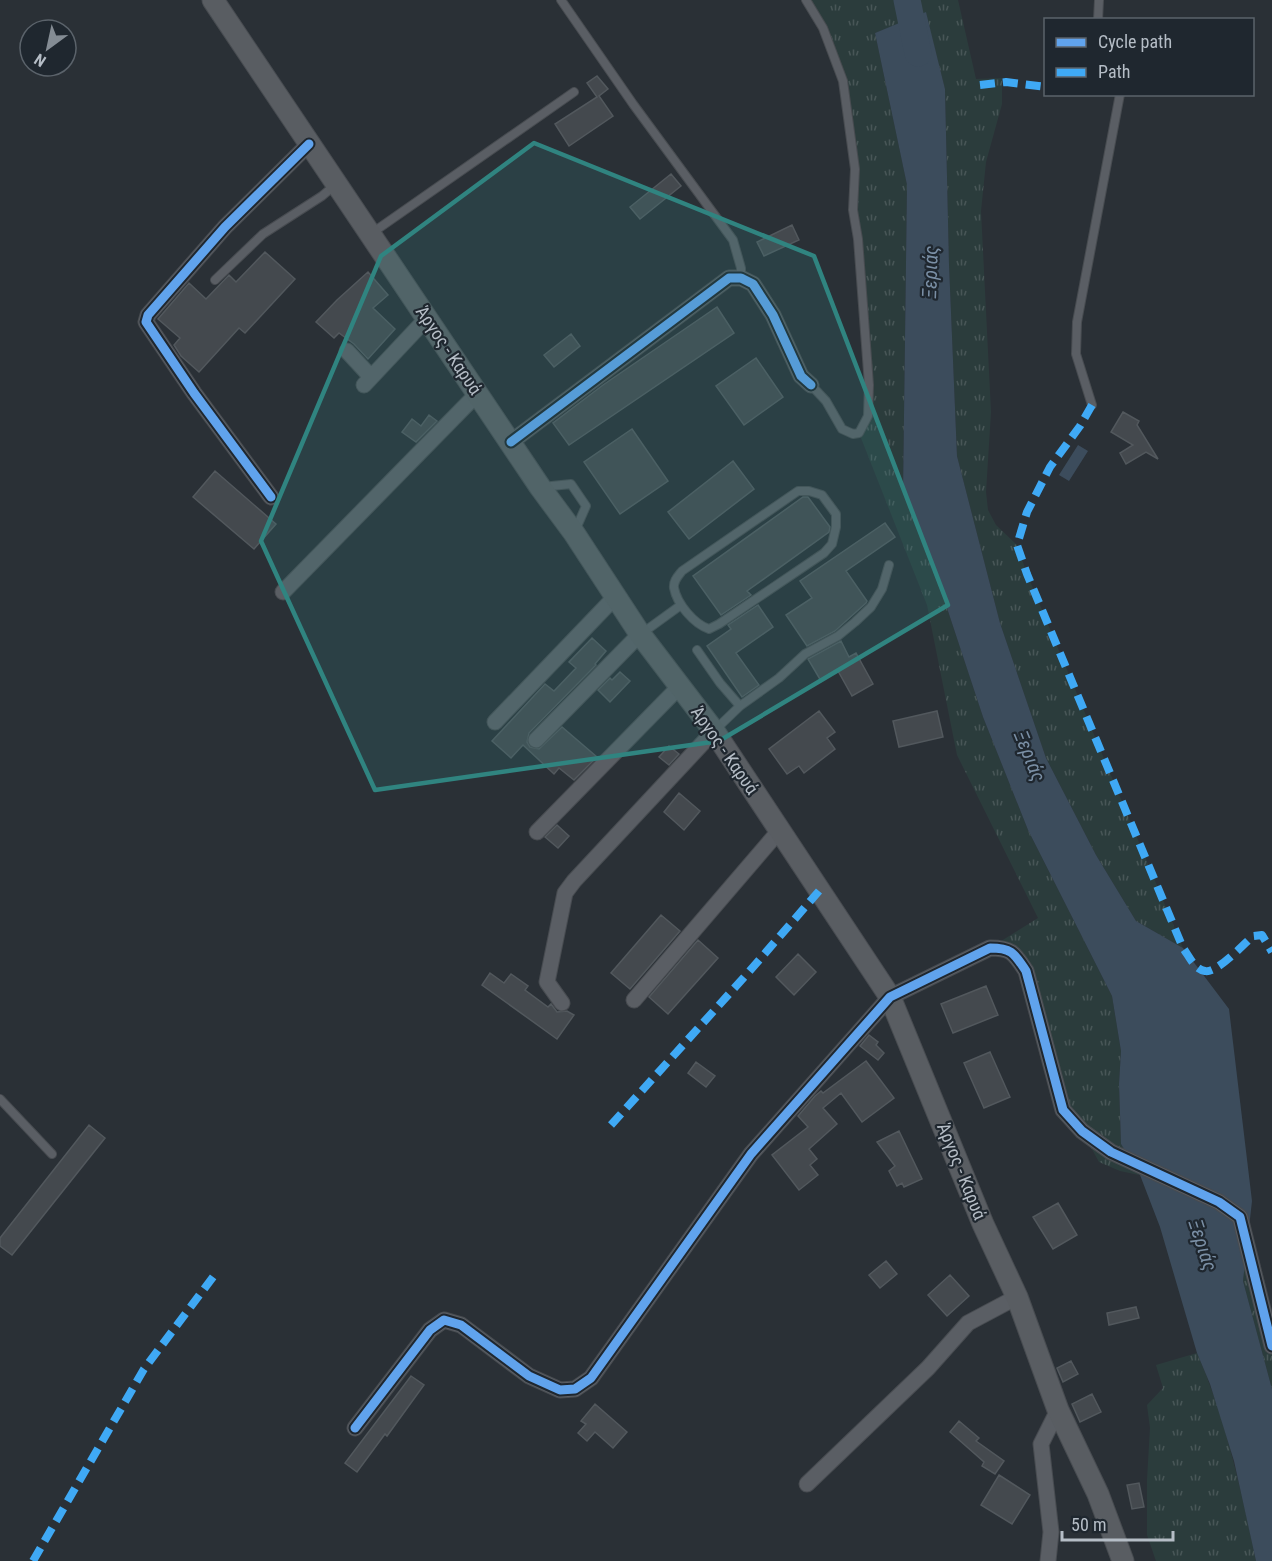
<svg xmlns="http://www.w3.org/2000/svg" width="1272" height="1561" viewBox="0 0 1272 1561" font-family="'Roboto Condensed',sans-serif">
<defs>
<pattern id="grass-tufts" width="24" height="20" patternUnits="userSpaceOnUse" patternTransform="scale(1.5)"><rect width="24" height="20" fill="#2b3c3c"/><path d="M3 7l-1-3M5 7V3M7 7l1-3M15 17l-1-3M17 17v-4M19 17l1-3" fill="none" stroke="#485657"/></pattern>
</defs>
<rect width="100%" height="100%" fill="#2a3036"/>
<path fill="url(#grass-tufts)" d="M806,0h152l18,79 26,-1v26l-16,58 -5,49 10,201 -5,80 2,18 8,15 21,20 10,29 156,374 -47,-27 -40,-66 -50,-97 -46,-135 -43,-167 -8,-192 -4,-175 -19,-76 -51,20 32,152 -4,307 43,113 37,112 45,113 84,166 9,55 -2,33 2,60 18,31 -19,-4 -21,-9 -17,-31 -19,-21 -48,-155 -25,-7 48,-30 -81,-163 -30,-150 -68,-172 9,-17 -13,-247 -12,-88 -13,-38z
M1246,1243l26,103v43l-29,-108z
M1197,1353c29,66 44,137 59,208h-100l-9,-26v-55l3,-52 -3,-23 16,-17 -7,-23z"/>
<path fill="#3c4c5c" d="M926,12l19,77 4,175 8,192 43,167 46,135 50,97 40,66 47,27 46,61 23,192 -9,80 29,108v172h-16l-22,-100 -24,-77 -13,-31 -37,-126 -20,-52 -19,-31 -2,-60 2,-33 -9,-55 -84,-166 -45,-113 -37,-112 -43,-113 4,-307 -32,-152z
M1078,445l10,6 -19,30 -10,-6z"/>
<g fill="none" stroke-linecap="round" stroke-linejoin="round">
<path stroke="#3c4c5c" stroke-width="27" d="M907,0l11,53"/>
</g>
<path fill="#44494e" stroke="#52585d" stroke-width="1.5" d="M597,76l11,13 -9,7 14,20 -44,30 -14,-22 42,-27 -10,-14z
M671,174l10,12 -41,33 -10,-12z
M792,225l7,15 -35,16 -7,-14z
M265,252l30,27 -50,54 -6,-5 -40,44 -18,-16 -7,-11 6,-7 -22,-19 31,-36 17,16 23,-24 7,7z
M368,272l20,23 -15,13 22,21 -27,30 -14,-15 -15,-11 -5,5 -18,-16 21,-22z
M717,307l17,26 -165,112 -16,-22 50,-38z
M571,334l9,12 -26,21 -10,-12z
M756,358l27,39 -39,28 -28,-39z
M1123,412l16,9 -2,4 21,34 -12,-7 -20,12 -6,-11 13,-8 -22,-13z
M429,415l8,6 -21,21 -14,-10 10,-13 9,7z
M632,429l36,52 -48,33 -36,-52z
M733,461l21,28 -65,50 -21,-27z
M215,471l61,53 -22,25 -61,-52z
M803,497h5l22,30 -1,5 -82,59 4,4 -30,20 -28,-39z
M885,523l10,14 -49,34 21,30 -1,2 -31,28 -28,15 -21,-31 26,-17 -12,-17z
M758,605l15,22 -37,26 23,32 -17,12 -35,-51 24,-17 -3,-4z
M592,638l14,13 -11,13 1,1 -67,68 -2,9 3,5 9,2 23,-22 35,30 -23,23 -15,-12 -5,6 -31,-29 -12,13 -19,-17 53,-57 9,7 22,-23 -7,-6z
M841,641l8,16 7,-4 17,31 -21,12 -14,-25 -17,10 -13,-22z
M620,672l10,9 -20,21 -12,-12 12,-12 2,2z
M819,711l16,21 -8,6 8,11 -31,24 -5,-7 -12,8 -18,-25z
M937,711l6,26 -44,10 -6,-26z
M669,746l10,8 -10,11 -10,-8z
M679,793l21,18 -16,19 -20,-18z
M557,825l12,11 -11,12 -13,-11z
M661,915l19,16 -50,58 -19,-16z
M698,940l20,18 -50,56 -19,-17z
M798,954l18,18 -22,23 -18,-18z
M490,973l14,10 7,-9 17,12 -3,4 23,17 3,-3 6,8 10,-1 7,4 -17,24 -75,-54z
M986,986l12,29 -45,18 -12,-29z
M869,1035l9,7 -2,3 8,8 -6,7 -18,-14z
M990,1052l20,45 -26,11 -20,-45z
M866,1061l28,37 -32,24 -21,-29 -18,15 14,16 -28,25 8,10 -7,6 8,10 -19,15 -27,-35 36,-28 -10,-11 17,-20 6,-5 2,2z
M696,1062l19,14 -9,11 -18,-14z
M89,1125l16,13 -93,117 -12,-9v-8z
M899,1131l23,48 -18,8 -2,-4 -5,3 -8,-15 6,-5 -18,-24z
M1058,1203l19,32 -24,14 -20,-32z
M886,1261l11,13 -17,14 -11,-13z
M950,1275l19,21 -22,20 -19,-21z
M1136,1307l3,11 -30,7 -2,-12z
M1071,1361l7,13 -15,8 -6,-14z
M411,1376l13,9 -37,51 -2,-2 -28,38 -12,-9z
M1092,1394l9,18 -21,10 -8,-18z
M595,1404l32,28 -14,16 -18,-16 -8,9 -9,-8 8,-9 -5,-3z
M959,1421l20,17 -3,3 28,20 -9,13 -13,-8 2,-4 -34,-30z
M999,1475l31,20 -18,29 -31,-19z
M1139,1483l5,24 -12,2 -5,-24z"/>
<g fill="none" stroke-linecap="round" stroke-linejoin="round">
<defs>
<path id="lane" d="M561,0l72,104 100,136 8,28v10
M806,0l17,28 20,53 12,88 -2,41 5,29 11,146 -1,31 -9,17 -6,1 -11,-5 -16,-28 -15,-16
M1098,20l1,-20
M372,233l202,-141
M215,280l48,-46 59,-38 13,-11
M1092,405l-16,-51 1,-32 43,-228
M542,487l29,-3 15,22 -11,25
M798,491h11l13,4 14,19v13l-4,17 -8,9 -105,71 -10,5c-15,-5 -32,-25 -35,-41 -1,-7 4,-12 8,-17z
M641,634l40,-29
M697,650l23,33 20,23
M715,730l25,-24 39,-28 26,-24 33,-18 17,-14 16,-15 11,-18 7,-24
M0,1099l52,55"/>
<path id="street" d="M347,351l24,26
M364,385l63,-67
M511,442l218,-164h12l12,6 20,31 28,61 10,9
M271,497l-77,-104 -48,-71 2,-7 77,-88 84,-83
M283,592l195,-199
M495,722l121,-126
M536,740l104,-106
M537,832l143,-146
M634,1000l145,-169
M562,1003l-15,-21 18,-89 9,-12 140,-150
M355,1428l75,-98 14,-10 17,5 68,51 31,14 15,-1 16,-11 160,-224 139,-157 100,-49c22,0 24,5 36,23l37,139 19,21 29,21 108,50 21,15 32,129
M807,1484l121,-116 40,-45 49,-26
M1048,1561l3,-29 -10,-88 17,-34"/>
<path id="secondary" d="M213,0l327,487 34,46 66,101 74,97 176,266 93,227 34,73 41,113 40,84 25,67"/>
</defs>
<use href="#lane" stroke="#484c51" stroke-width="10"/>
<use href="#street" stroke="#484c51" stroke-width="17"/>
<use href="#secondary" stroke="#484c51" stroke-width="23"/>
<use href="#lane" stroke="#5a5e64" stroke-width="8"/>
<use href="#street" stroke="#5a5e64" stroke-width="15"/>
<use href="#secondary" stroke="#595d62" stroke-width="21"/>
<path stroke="#3fa9f5" stroke-width="8" stroke-dasharray="15 8" stroke-linecap="butt" d="M980,85l26,-3 40,5
M1092,405l-12,21 -30,41 -23,45 -10,33 10,29 156,374c6,8 11,21 22,23 11,3 39,-27 48,-35l9,-1 10,17
M611,1125l136,-151 72,-83
M33,1561l111,-192 72,-96"/>
<defs>
<path id="cycleway" d="M511,442l218,-164h12l12,6 20,31 28,61 10,9
M271,497l-77,-104 -48,-71 2,-7 77,-88 84,-83
M355,1428l75,-98 14,-10 17,5 68,51 31,14 15,-1 16,-11 160,-224 139,-157 100,-49c22,0 24,5 36,23l37,139 19,21 29,21 108,50 21,15 32,129"/>
</defs>
<use href="#cycleway" stroke="#1f272f" stroke-width="13"/>
<use href="#cycleway" stroke="#60a3ed" stroke-width="9"/>
</g>
<path fill="#308480" fill-opacity="0.2" stroke="#308480" stroke-width="4.5" stroke-linejoin="round" d="M534,143l280,113 134,349 -229,136 -344,49 -114,-249 120,-285z"/>
<g text-anchor="middle" dominant-baseline="central" stroke-width="4.5" stroke-linejoin="round" paint-order="stroke">
<g font-size="18" fill="#b5bdc6" stroke="#1f272f">
<text transform="translate(449 350) rotate(56)">Άργος - Καρυά</text>
<text transform="translate(725 750) rotate(55)">Άργος - Καρυά</text>
<text transform="translate(962 1171) rotate(68)">Άργος - Καρυά</text>
</g>
<g font-size="20" font-style="italic" fill="#7a8fa5" stroke="#1f272f">
<text transform="translate(930 272) rotate(-88)">Ξεριάς</text>
<text transform="translate(1030 756) rotate(68)">Ξεριάς</text>
<text transform="translate(1203 1245) rotate(72)">Ξεριάς</text>
</g>
</g>
<rect x="1044" y="18" width="210" height="78" fill="#1f272f" stroke="#5b636b" stroke-width="1.5"/>
<rect x="1056" y="38" width="30" height="9" fill="#60a3ed" stroke="#5b636b" stroke-width="1.5"/>
<text x="1098" y="48" font-size="18" fill="#b5bdc6">Cycle path</text>
<rect x="1056" y="68" width="30" height="9" fill="#3fa9f5" stroke="#5b636b" stroke-width="1.5"/>
<text x="1098" y="78" font-size="18" fill="#b5bdc6">Path</text>
<g transform="translate(48 48) rotate(213)"><circle r="28" fill="#1f272f" stroke="#5b636b" stroke-width="1.5"/>
<path d="M0-4.5L10 22L0 15L-10 22Z" fill="#848c94"/>
<text y="-9" font-size="16" font-weight="bold" text-anchor="middle" fill="#b5bdc6">N</text>
</g>
<path d="M1062 1531v9h111v-9" fill="none" stroke="#b5bdc6" stroke-width="3"/>
<text x="1071" y="1531" font-size="18" fill="#b5bdc6" stroke="#1f272f" stroke-width="4.5" paint-order="stroke">50 m</text>
</svg>
